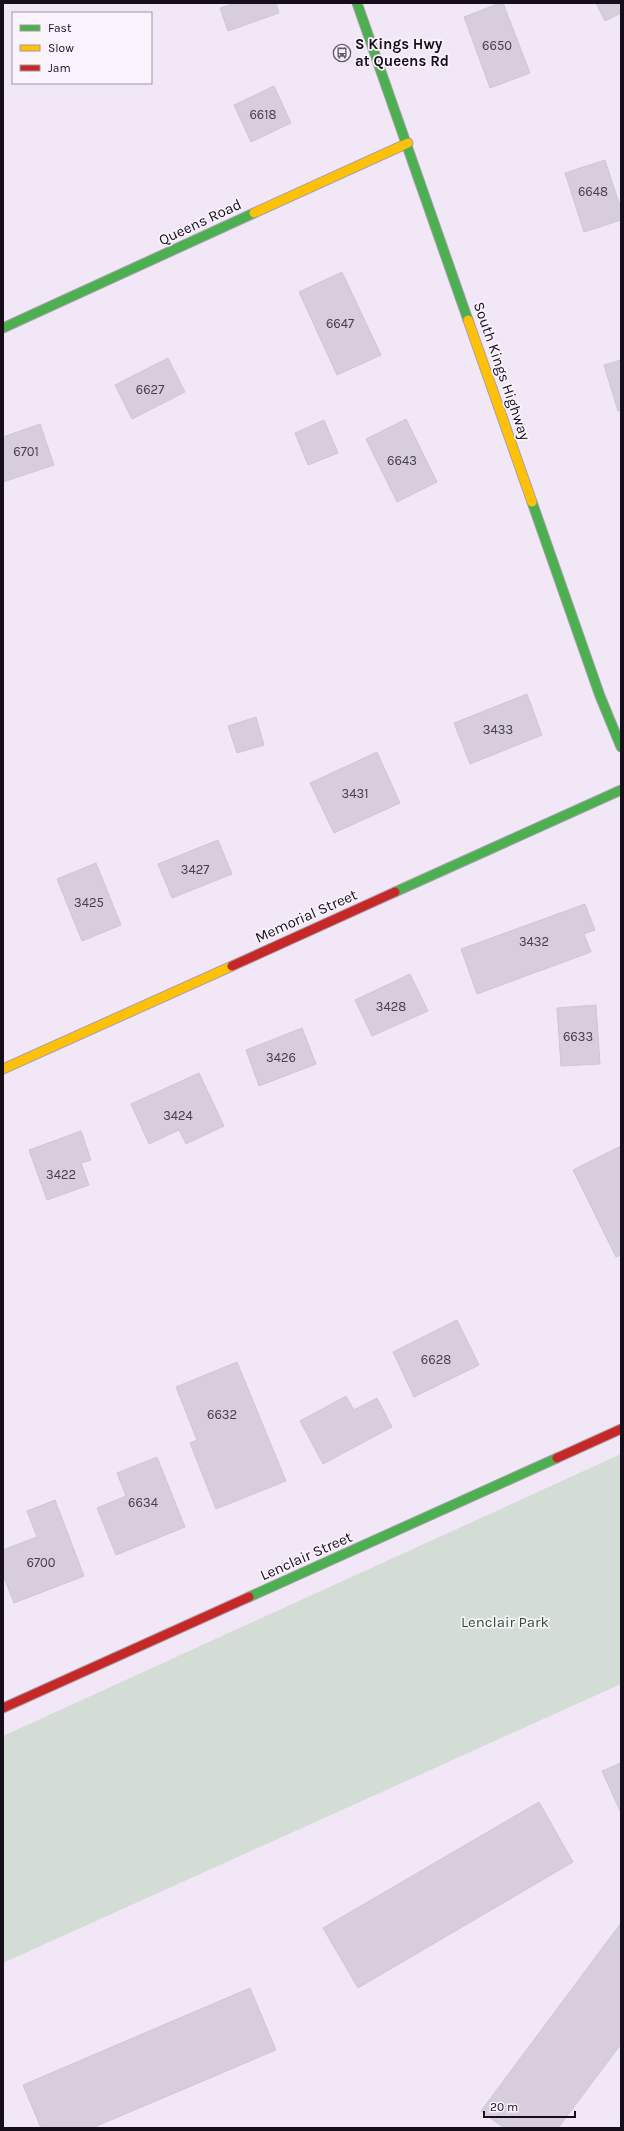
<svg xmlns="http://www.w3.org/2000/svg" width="624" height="2131" viewBox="0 0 624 2131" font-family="Karla,sans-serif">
<rect width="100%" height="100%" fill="#f2e7f7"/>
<path fill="#d4ddd5" d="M621,1454v230l-618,279v-227z"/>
<path fill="#d7cddc" stroke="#cfc7d3" d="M229,3h47l3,10 -51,18 -8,-23 10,-3z
M500,3h3l27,70 -40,15 -26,-71z
M596,3h25v10l-16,8z
M274,86l17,37 -40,19 -17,-37z
M605,160l16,49v11l-37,12 -19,-59z
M342,272l39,83 -44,20 -38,-83z
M168,358l17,34 -53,27 -17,-34z
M621,360v50l-3,1 -14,-46z
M406,419l31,63 -40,20 -31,-63z
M324,420l14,33 -30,12 -13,-32z
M40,424l14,41 -51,17v-45z
M527,694l15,41 -72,29 -16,-41z
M256,717l8,28 -27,8 -9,-27z
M377,752l23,51 -66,30 -24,-50z
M218,840l14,34 -60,24 -14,-34z
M96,863l25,62 -39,16 -25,-62z
M585,904l10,26 -11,4 7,18 -114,42 -16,-45z
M410,974l18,37 -56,25 -17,-36z
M596,1005l4,59 -39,2 -4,-58z
M302,1028l14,36 -57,22 -13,-36z
M199,1073l25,53 -38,18 -7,-14 -30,14 -18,-40z
M81,1131l10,29 -10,3 8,22 -42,15 -18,-50z
M621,1146v109l-5,2 -43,-87z
M457,1320l22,45 -65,32 -21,-45z
M237,1362l49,119 -70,28 -26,-66 7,-3 -21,-53z
M346,1396l8,14 23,-12 15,29 -69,37 -23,-43z
M157,1457l28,70 -69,28 -19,-47 29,-12 -9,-23z
M55,1500l29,76 -70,27 -11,-28v-25l34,-13 -10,-26z
M621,1763v50l-19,-42z
M539,1802l34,60 -215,126 -35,-60z
M621,1923v121l-63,84h-54l-23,-17z
M250,1988l26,62 -184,78h-51l-18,-43z"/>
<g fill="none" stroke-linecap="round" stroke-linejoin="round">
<defs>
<path id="fast" d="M357,3l111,317
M3,328l251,-115
M532,502l68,194 21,51
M395,892l226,-102
M249,1597l308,-139"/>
<path id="slow" d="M254,213l154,-70
M468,320l64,182
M3,1069l229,-103"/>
<path id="jam" d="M232,966l163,-74
M557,1458l64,-29
M3,1708l246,-111"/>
</defs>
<use href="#fast" stroke="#a8a0ac" stroke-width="11"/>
<use href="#slow" stroke="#a8a0ac" stroke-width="11"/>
<use href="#jam" stroke="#a8a0ac" stroke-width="11"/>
<use href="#fast" stroke="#4caf50" stroke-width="9"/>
<use href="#slow" stroke="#ffc107" stroke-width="9"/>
<use href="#jam" stroke="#c62828" stroke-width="9"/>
</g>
<defs>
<symbol id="bus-ring" viewBox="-11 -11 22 22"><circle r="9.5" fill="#faf3fe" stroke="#635b67" stroke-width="1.5"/><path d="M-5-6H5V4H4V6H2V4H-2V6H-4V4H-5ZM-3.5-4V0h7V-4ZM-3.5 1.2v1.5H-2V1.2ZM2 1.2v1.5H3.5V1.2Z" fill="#635b67"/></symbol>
</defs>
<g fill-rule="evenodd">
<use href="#bus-ring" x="332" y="43" width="20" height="20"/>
</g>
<g text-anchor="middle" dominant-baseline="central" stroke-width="3.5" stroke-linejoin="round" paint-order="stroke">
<g font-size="13" fill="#48404c">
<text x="497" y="45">6650</text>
<text x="263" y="114">6618</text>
<text x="593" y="191">6648</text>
<text x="340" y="323">6647</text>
<text x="150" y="389">6627</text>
<text x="26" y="451">6701</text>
<text x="402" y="460">6643</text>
<text x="498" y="729">3433</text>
<text x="355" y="793">3431</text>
<text x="195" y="869">3427</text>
<text x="89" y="902">3425</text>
<text x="534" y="941">3432</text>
<text x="391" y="1006">3428</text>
<text x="578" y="1036">6633</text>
<text x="281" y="1057">3426</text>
<text x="178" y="1115">3424</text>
<text x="61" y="1174">3422</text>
<text x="436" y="1359">6628</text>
<text x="222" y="1414">6632</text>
<text x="143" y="1502">6634</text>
<text x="41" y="1562">6700</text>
</g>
<g font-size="15" font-weight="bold" fill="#160f19" stroke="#faf3fe" text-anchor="start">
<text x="355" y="44">S Kings Hwy<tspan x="355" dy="17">at Queens Rd</tspan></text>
</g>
<g font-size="15" fill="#160f19" stroke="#faf3fe">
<text transform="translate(200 222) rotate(-25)">Queens Road</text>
<text transform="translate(502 371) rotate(71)">South Kings Highway</text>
<text transform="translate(306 916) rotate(-24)">Memorial Street</text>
<text transform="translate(306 1556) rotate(-24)">Lenclair Street</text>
</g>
<g font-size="15" fill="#295528" stroke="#faf3fe">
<text x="505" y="1622">Lenclair Park</text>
</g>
</g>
<rect width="624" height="2131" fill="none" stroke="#160f19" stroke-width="8"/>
<rect x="12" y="12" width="140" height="72" fill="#faf3fe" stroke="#9f98a2"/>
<rect x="20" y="25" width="20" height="6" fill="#4caf50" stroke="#9f98a2"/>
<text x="48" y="32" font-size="12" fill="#160f19">Fast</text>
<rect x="20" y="45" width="20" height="6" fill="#ffc107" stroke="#9f98a2"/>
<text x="48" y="52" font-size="12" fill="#160f19">Slow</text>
<rect x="20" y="65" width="20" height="6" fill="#c62828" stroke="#9f98a2"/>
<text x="48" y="72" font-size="12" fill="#160f19">Jam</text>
<path d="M484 2111v6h91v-6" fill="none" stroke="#160f19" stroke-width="2"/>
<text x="490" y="2111" font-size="12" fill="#160f19" stroke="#faf3fe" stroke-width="3" paint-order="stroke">20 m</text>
</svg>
